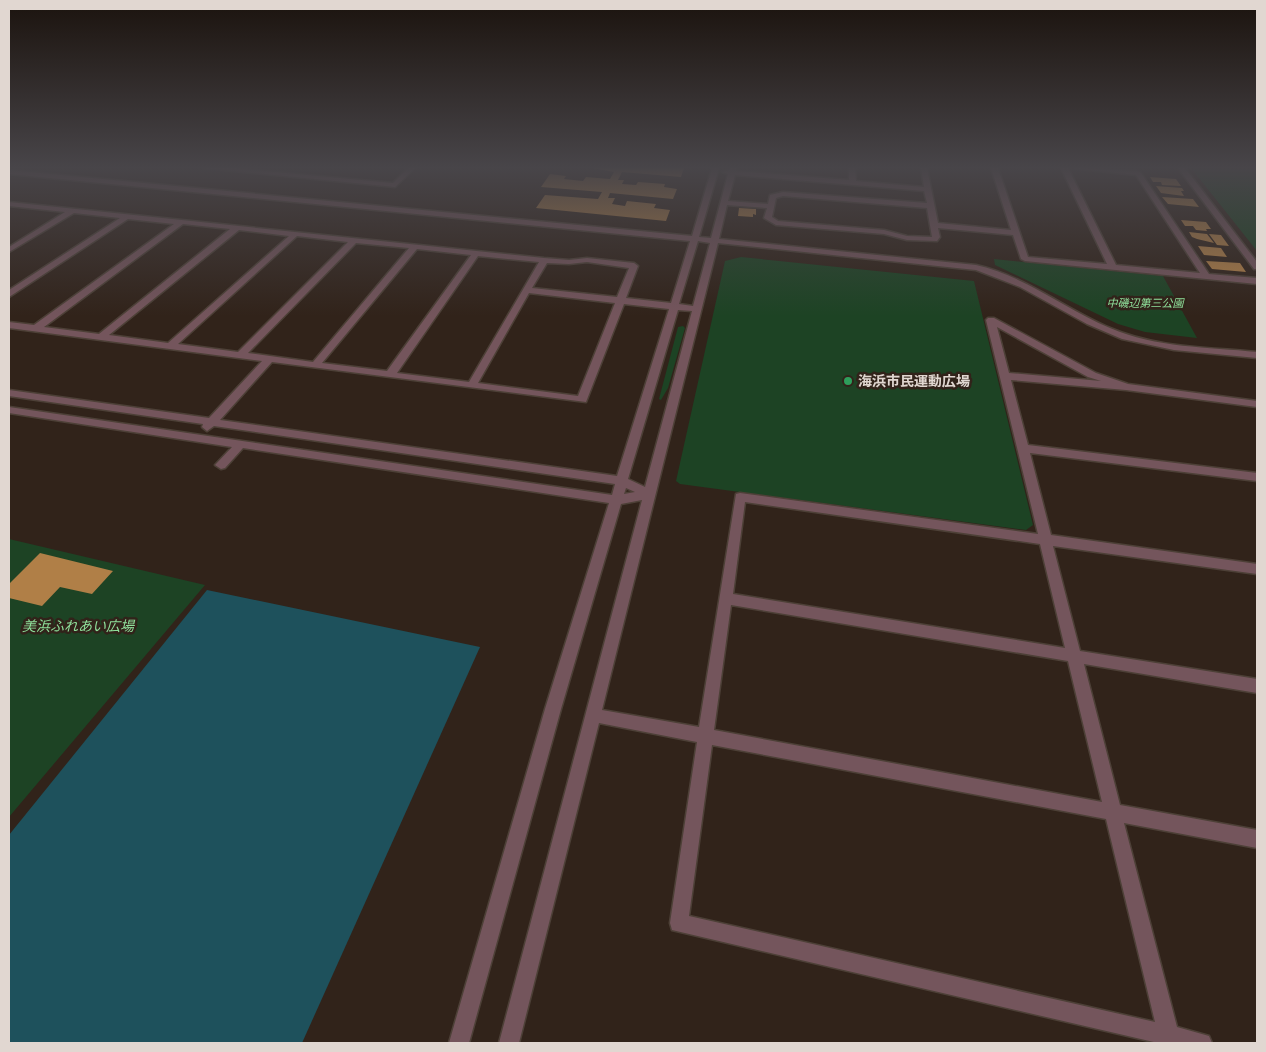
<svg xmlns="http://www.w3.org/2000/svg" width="1266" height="1052" viewBox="0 0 1266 1052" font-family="Lora,'Noto Sans JP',serif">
<rect width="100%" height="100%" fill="#31231a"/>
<path fill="#1d4324" d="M1191,168l66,1v82z
M741,257l233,24 59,244 -7,5 -346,-46 -4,-3 49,-220z
M994,259l169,17 34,62 -52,-6 -27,-8 -123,-59z
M683,326l2,2 -17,60 -7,12 -2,-1 19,-72z
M9,539l196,46 -196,232z"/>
<path fill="#1e515c" d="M207,590l273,57 -178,396h-293v-208z"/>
<path fill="#b07f47" d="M592,168h92l-3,9 -59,-5 -4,8h6l-2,4 14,1 2,-3 27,2 -1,3 13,2 -4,10 -63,-6 -2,5h7l-3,6 13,2 2,-5 29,3 -2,4 16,2 -4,11 -130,-13 9,-13 53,4 4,-7 -61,-5 9,-13 16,2 -2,3 19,2 3,-4 24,2 4,-7z
M1150,177l26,2 5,7 -19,-1 -1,-3h-8z
M1156,186l26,2 2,3h-3l3,5 -23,-3z
M1162,197l31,2 6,8 -31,-3z
M739,208l17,1v6l-3,-1v3l-15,-1z
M1181,220l25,2 5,7h-5l1,2 -11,-1 -3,-4h-8z
M1189,232l18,2 7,9 -17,-4 -5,-2z
M1209,234l12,1 8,11 -12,-1z
M1198,246l23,2 6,9 -23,-2z
M1206,261l34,2 6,9 -34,-3z
M40,553l73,18 -21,23 -32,-7 -18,19 -33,-8v-14z"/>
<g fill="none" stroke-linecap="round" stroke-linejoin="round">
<defs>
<path id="minor" d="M204,168h29l160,15 15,-15h7l-20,19z
M712,168h7l-20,69 12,1 17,-64 -6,-2 7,-2 1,-2h6v3l113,9v-12h6l1,13 68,6 -3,-19h6l11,55 73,7 -20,-62h7l30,89 79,7 -46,-96h7l48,97 84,8 -64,-98 -66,-7 68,3 3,2 68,101 48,4v6l-232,-23 -4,-2 -8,-24 -75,-7 2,9 -3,4 -30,-1 -23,-6 -108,-9 -12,-7 3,-10 -40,-3 -8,34 257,26c49,11 89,44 134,63 46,20 98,19 147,24v6l-83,-8 -52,-11 -35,-15 -67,-37 -44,-17 -258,-27 -116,467 97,17 37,-233 4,-1 298,41 -52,-214 2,-2h6l102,55 32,11 129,17v6l-131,-17 -115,-10 17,65 229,28v8l-227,-28 21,82 206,29v10l-204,-28 27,105 177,28v14l-173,-29 36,141 137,25v18l-133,-25 53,204 32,9 3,7h-54l-486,-113 -2,-7 27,-181 -98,-19 -80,320h-20l143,-543 -21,4 -60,205 -92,334h-20l96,-334 64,-206 -366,-55 -18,20 -4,1 -6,-4 17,-18 -223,-34v-6l603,88 3,-11 -401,-58 -7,5 -5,-4 1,-3 -194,-28v-6l200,28 53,-57 -253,-33v-6l25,3 140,-101 -46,-5 -119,78v-7l111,-72 -46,-5 -65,39v-5l56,-35 -56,-6v-4l535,56 25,2 18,-2 47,5 4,3 -12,32 45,5 19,-62 -681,-67v-4l683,66zM735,175l189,16 3,12 -144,-11 -13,3 -2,9 -40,-3zM783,196l144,12 5,29 -25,-1 -23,-6 -106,-9 -6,-4 4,-19zM183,224l47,5 -131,105 -55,-7zM239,230l50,6 -121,107 -59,-8zM297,236l51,6 -110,110 -60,-8zM698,241l12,2 -17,63 -14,-2zM356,243l53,5 -96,114 -65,-9zM417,249l54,6 -84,116 -65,-8zM478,256l61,6 -70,120 -72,-9zM587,262l42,6 -12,29 -85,-9 15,-25 22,1zM529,293l86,10 -37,93 -100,-13zM624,304l45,5 -52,167 -397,-56 52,-58 314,40zM678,310l14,1 -47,176 -17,-8zM997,327l91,50 13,4 -92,-8zM626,488l9,4 -11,2zM745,502l295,42 25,104 -332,-54zM731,605l337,56 34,141 -388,-72zM712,745l394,74 49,203 -466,-106z
M1178,168h7l72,94v7h-3z"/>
</defs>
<use href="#minor" stroke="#4d4037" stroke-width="3"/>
<use href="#minor" fill="#74555c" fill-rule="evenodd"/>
</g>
<linearGradient id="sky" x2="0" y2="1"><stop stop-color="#1b130e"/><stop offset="0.53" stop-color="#484549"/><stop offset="1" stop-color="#484549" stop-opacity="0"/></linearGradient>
<rect width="1266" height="316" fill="url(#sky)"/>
<circle fill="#2e9e5b" stroke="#31231a" stroke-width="2" cx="848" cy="381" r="5"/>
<g text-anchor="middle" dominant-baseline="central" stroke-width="5" stroke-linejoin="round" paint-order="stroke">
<g font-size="11" font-style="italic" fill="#8fe09b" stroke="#31231a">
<text x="1145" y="303">中磯辺第三公園</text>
</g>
<g font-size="14" font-weight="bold" fill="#e1d7d1" stroke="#31231a" text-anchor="start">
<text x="858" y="381">海浜市民運動広場</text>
</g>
<g font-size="14" font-style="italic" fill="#8fe09b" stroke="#31231a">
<text x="78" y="626">美浜ふれあい広場</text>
</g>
</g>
<rect width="1266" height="1052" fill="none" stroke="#e1d7d1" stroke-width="20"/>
</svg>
